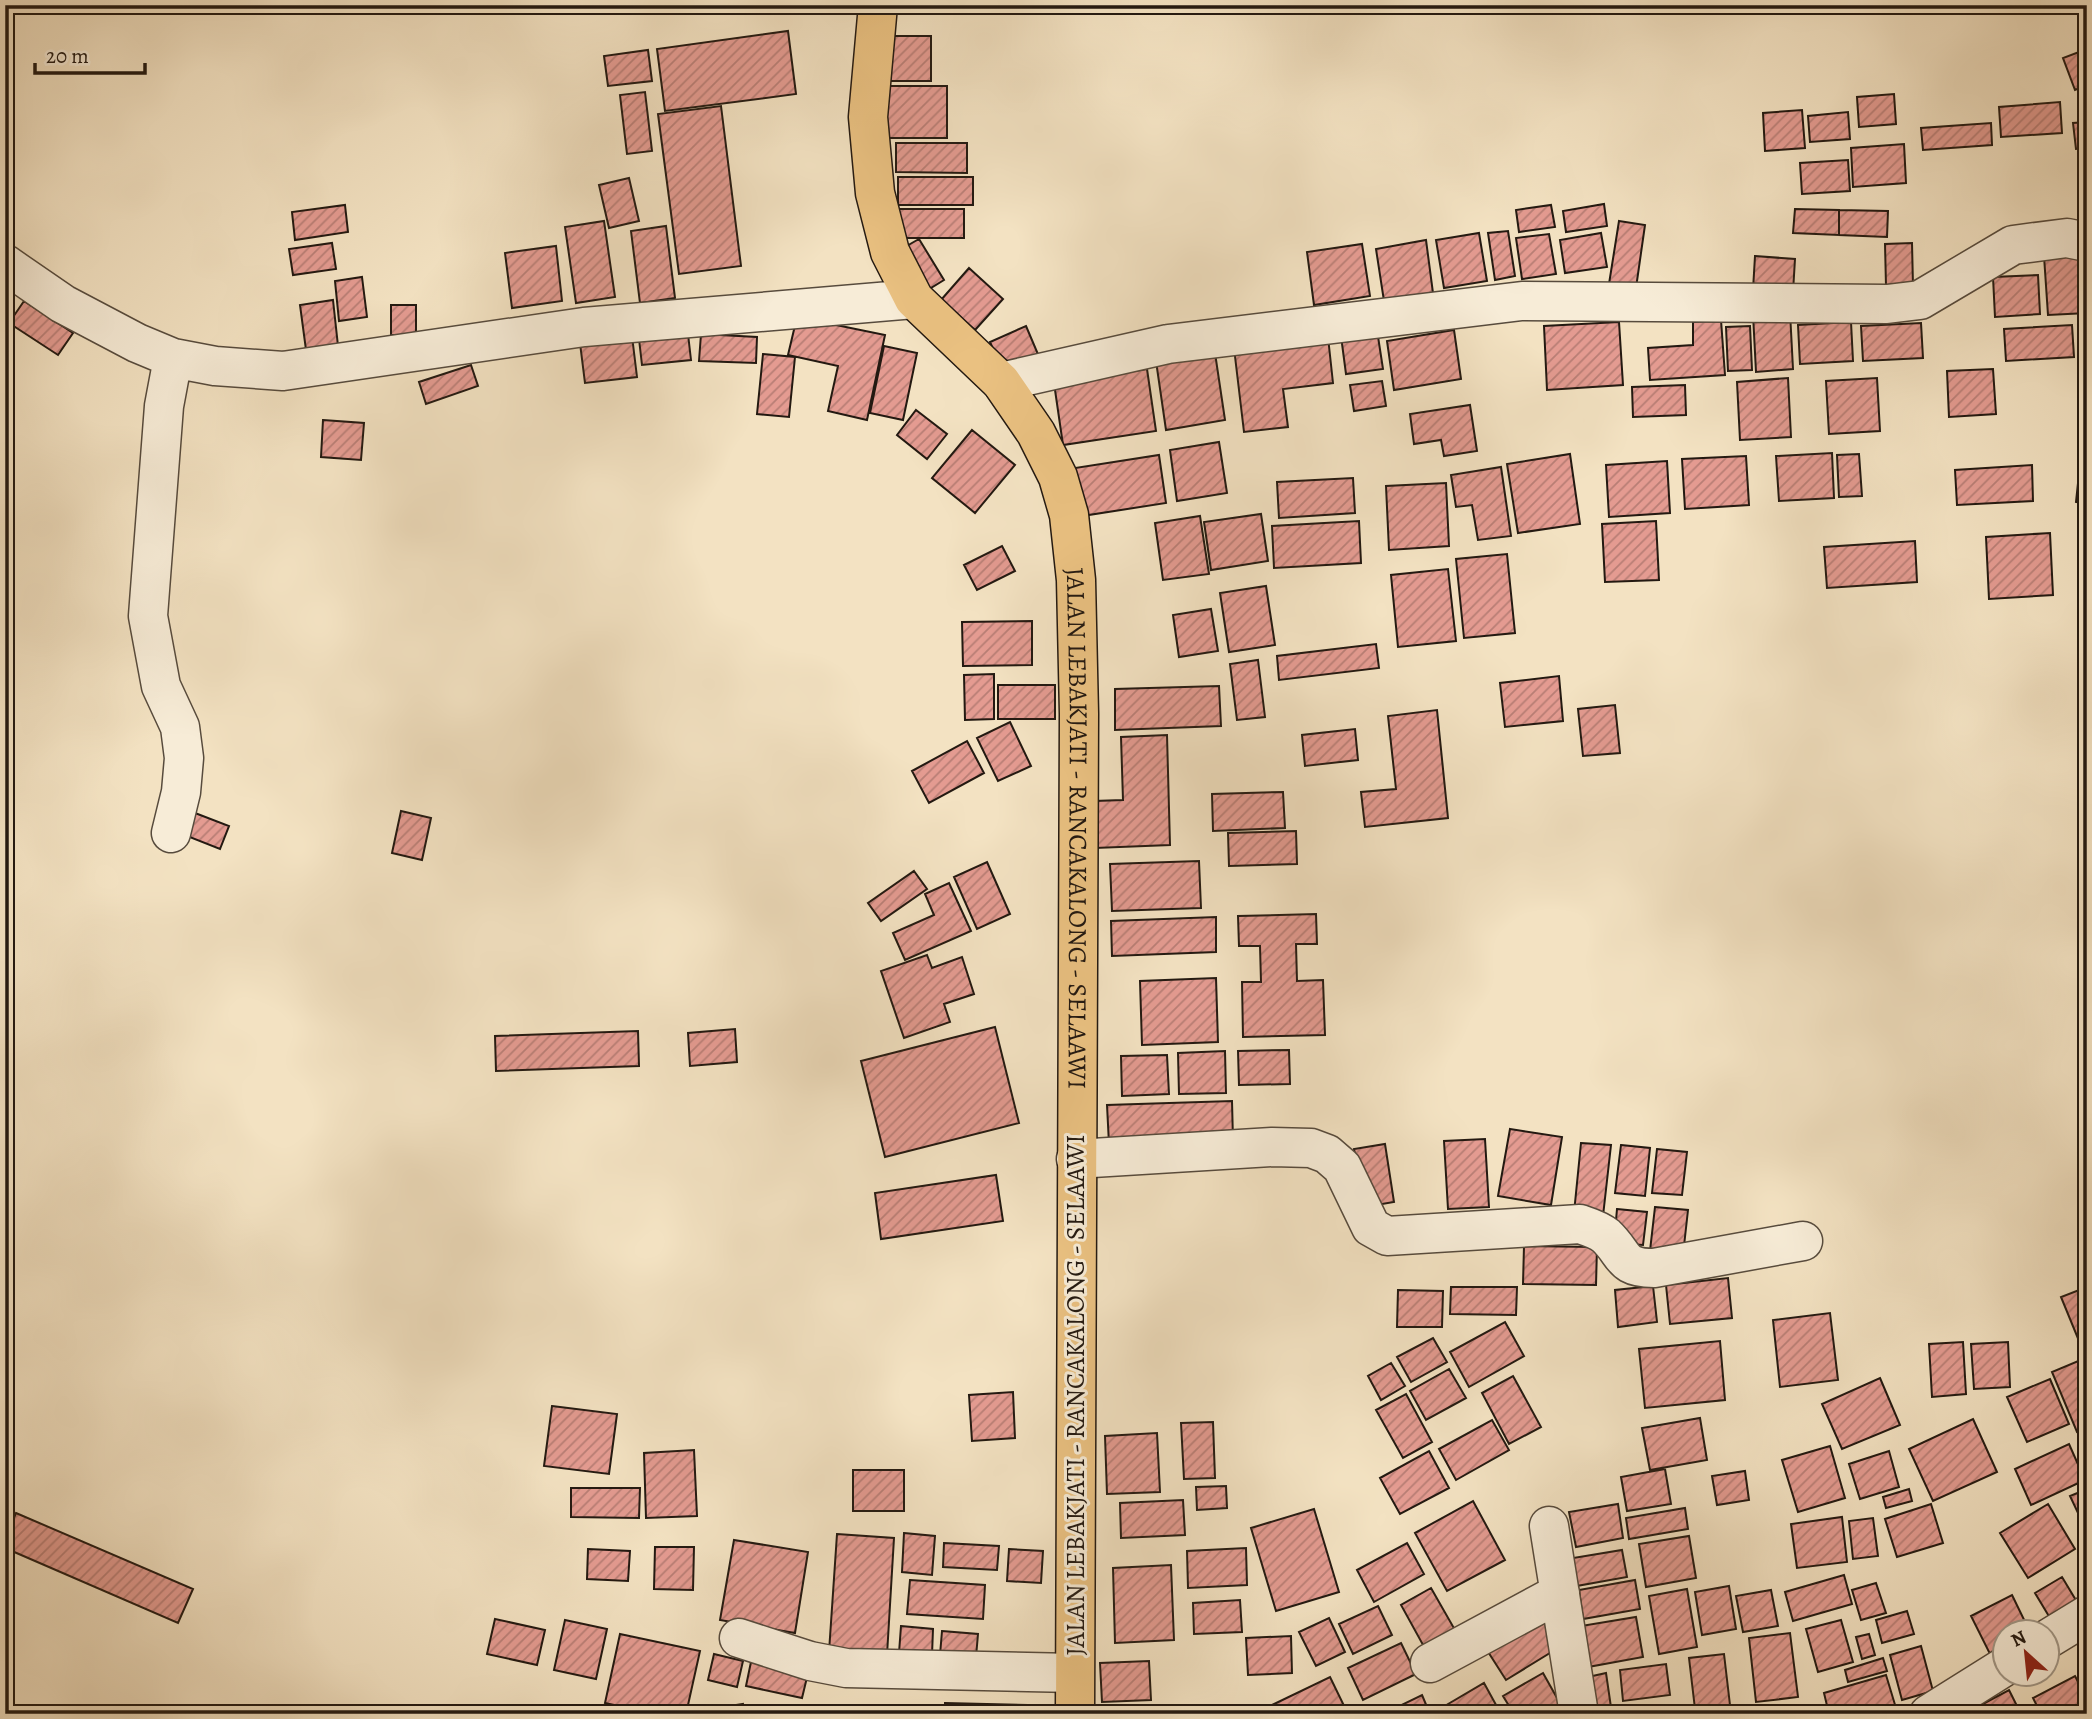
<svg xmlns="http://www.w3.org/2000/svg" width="2092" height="1719" viewBox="0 0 2092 1719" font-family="Alegreya,serif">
<defs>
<pattern id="building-hatch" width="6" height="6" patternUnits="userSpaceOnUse" patternTransform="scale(1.75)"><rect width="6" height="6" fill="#e49b91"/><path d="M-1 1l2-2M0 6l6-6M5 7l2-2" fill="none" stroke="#b87e75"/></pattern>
</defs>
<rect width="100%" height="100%" fill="#f3e2c2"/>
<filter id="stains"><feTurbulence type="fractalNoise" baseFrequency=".00286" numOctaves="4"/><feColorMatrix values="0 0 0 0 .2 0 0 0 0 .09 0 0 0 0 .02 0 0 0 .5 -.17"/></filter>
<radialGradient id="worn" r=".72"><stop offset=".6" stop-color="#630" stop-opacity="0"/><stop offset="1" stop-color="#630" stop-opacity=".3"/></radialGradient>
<path fill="url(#building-hatch)" stroke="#231911" stroke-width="2" d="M788,31l8,63 -131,17 -8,-62z
M887,36h44v45h-45z
M2087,49v36l-12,5 -12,-32z
M648,50l4,31 -44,5 -4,-30z
M884,86h63v52h-63z
M645,92l7,59 -25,3 -7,-59z
M1894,94l2,30 -37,3 -2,-30z
M2060,102l2,31 -61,4 -2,-30z
M721,106l20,160 -62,8 -21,-160z
M1802,110l3,38 -40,3 -2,-38z
M1848,112l2,27 -40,3 -2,-26z
M2087,122v26l-11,1 -3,-26z
M1991,123l1,22 -69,5 -2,-22z
M896,143h71v30l-71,-1z
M1904,144l2,39 -53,4 -2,-39z
M1848,160l2,31 -48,3 -2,-31z
M898,177h75v28h-75z
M629,178l10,43 -30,7 -10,-43z
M1604,204l3,22 -41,6 -3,-21z
M345,205l3,27 -53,8 -3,-28z
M1551,205l4,22 -36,5 -3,-22z
M895,209h69v29h-69z
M1795,209l44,1v25l-46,-2z
M1839,210l49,1 -1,26 -48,-2z
M604,221l11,76 -39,6 -11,-76z
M1619,221l26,4 -9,63 -27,-4z
M666,226l9,72 -35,5 -9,-72z
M1508,231l7,45 -20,4 -7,-47z
M1479,233l8,48 -43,7 -8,-48z
M1601,233l6,34 -42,6 -5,-33z
M1549,234l7,40 -34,5 -6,-41z
M919,239l25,41 -23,14 -25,-42z
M1426,240l7,53 -49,8 -8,-52z
M332,243l4,26 -43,6 -4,-26z
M1912,243l1,43h-27l-1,-42z
M1362,244l8,52 -56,9 -7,-53z
M556,246l6,55 -50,7 -7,-55z
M2084,254l3,59 -39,2 -4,-59z
M1755,256l40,3 -2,33 -40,-2z
M969,268l34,31 -28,31 -34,-30z
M2038,275l2,39 -45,3 -2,-40z
M362,277l5,40 -28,4 -4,-40z
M333,300l5,46 -32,4 -6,-45z
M24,301l49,32 -15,22 -49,-32z
M391,305h25v30h-25z
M1790,312l3,57 -37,3 -3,-58z
M797,317l88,18 -18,85 -39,-9 10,-45 -50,-11z
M1721,320l4,55 -75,5 -2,-32 45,-3v-23z
M1619,322l4,63 -76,5 -3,-64z
M1851,322l2,39 -53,3 -2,-39z
M1921,323l2,35 -60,3 -2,-35z
M2072,325l2,32 -68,4 -2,-32z
M1026,326l14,33 -36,15 -14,-32z
M1750,326l2,44 -24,1 -2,-44z
M1377,330l6,39 -37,5 -5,-38z
M1454,330l7,49 -67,11 -7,-49z
M688,334l3,26 -49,5 -3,-26z
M701,334l56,3 -1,26 -57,-2z
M632,336l5,41 -52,6 -5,-40z
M1328,337l5,46 -50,6 5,38 -44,5 -10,-84z
M884,346l33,7 -14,67 -33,-7z
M1215,353l10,67 -59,10 -10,-69z
M763,354l32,3 -6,60 -32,-3z
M471,365l7,21 -52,18 -7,-22z
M1147,369l9,62 -93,14 -9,-62z
M1993,369l3,45 -47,3 -2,-46z
M1788,378l3,59 -51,3 -3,-58z
M1877,378l3,53 -51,3 -3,-53z
M1382,381l4,25 -32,5 -4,-26z
M1685,385l1,30 -53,2 -1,-30z
M1470,405l7,46 -33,5 -3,-16 -27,4 -4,-30z
M916,410l31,24 -20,25 -30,-24z
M323,420l41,3 -3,37 -40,-3z
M972,430l43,35 -40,48 -43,-35z
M2083,436l4,1v67l-11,-2z
M1219,442l8,51 -50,8 -7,-51z
M1832,453l2,45 -55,3 -3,-45z
M1570,454l10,70 -62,9 -11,-69z
M1859,454l3,42 -23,1 -2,-42z
M1159,455l7,48 -84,13 -7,-48z
M1746,456l3,49 -64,4 -3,-50z
M1667,461l3,52 -61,4 -3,-52z
M2032,465l1,36 -76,4 -2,-35z
M1501,467l10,69 -33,4 -6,-35 -16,2 -5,-32z
M1353,478l2,35 -76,5 -2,-36z
M1446,483l3,63 -60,4 -3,-64z
M1261,514l7,47 -57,9 -7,-48z
M1200,516l9,58 -46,6 -8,-57z
M1359,521l2,42 -87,5 -2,-42z
M1656,521l3,59 -54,2 -3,-58z
M2050,533l3,62 -64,4 -3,-62z
M1915,541l2,41 -90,6 -3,-41z
M1002,546l13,25 -38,19 -13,-25z
M1507,554l8,79 -51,5 -8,-79z
M1448,569l8,72 -58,6 -7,-72z
M1266,586l9,59 -46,7 -9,-59z
M1211,609l7,42 -39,6 -6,-42z
M1032,621v44l-69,1 -1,-44z
M1376,644l3,24 -100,12 -2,-24z
M1258,660l7,57 -28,3 -7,-56z
M994,674v45l-29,1 -1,-45z
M1559,676l4,45 -58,6 -5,-44z
M998,685h57v34h-57z
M1219,686l2,40 -106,4v-41z
M1615,705l5,48 -37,3 -5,-47z
M1437,710l11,108 -83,9 -4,-35 35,-3 -8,-73z
M1010,722l21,44 -33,15 -21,-43z
M1355,729l3,31 -53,6 -3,-31z
M1167,735l3,110 -75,3 -1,-47 29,-1 -2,-63z
M967,741l17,32 -55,30 -17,-32z
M1283,792l2,36 -72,3 -1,-37z
M401,811l30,7 -9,42 -30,-7z
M195,813l34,13 -9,23 -33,-13z
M1296,831l1,33 -68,2 -1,-33z
M1199,861l2,47 -89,3 -2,-47z
M987,862l23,52 -33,15 -23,-52z
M914,871l13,18 -46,32 -13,-18z
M949,883l22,48 -66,29 -12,-27 41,-18 -9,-21z
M1316,914l1,30h-21l1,37 26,-1 2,55 -82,2 -1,-55h19l-1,-36h-21l-1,-30z
M1216,917v35l-104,4 -1,-35z
M927,955l5,13 30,-11 12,37 -30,10 6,18 -46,16 -23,-67z
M1216,978l2,64 -76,3 -2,-64z
M995,1027l24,96 -134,34 -24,-96z
M735,1029l2,33 -47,4 -2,-33z
M638,1031l1,35 -143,5 -1,-35z
M1289,1050l1,34 -51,1 -1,-34z
M1225,1051l1,42 -47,1 -1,-41z
M1167,1055l2,39 -47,2 -1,-40z
M1232,1101l1,39 -124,4 -2,-39z
M1510,1129l52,8 -11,68 -53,-9z
M1485,1139l4,68 -41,2 -4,-68z
M1581,1143l30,2 -8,71 -29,-3z
M1385,1144l9,58 -30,5 -10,-58z
M1621,1145l29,3 -5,48 -30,-3z
M1657,1149l30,3 -5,43 -30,-2z
M996,1175l7,46 -122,18 -6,-46z
M1655,1207l33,3 -5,45 -33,-4z
M1617,1209l30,3 -4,33 -29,-2z
M1524,1246l73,1 -1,38 -73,-1z
M1728,1278l4,40 -62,6 -4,-39z
M1653,1286l4,36 -39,5 -3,-37z
M1451,1287h66l-1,28 -66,-1z
M2087,1287v51l-8,3 -18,-44z
M1398,1290l45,1 -1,36h-45z
M1830,1313l8,67 -58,7 -7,-67z
M1505,1322l19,34 -55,31 -19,-35z
M1433,1338l14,24 -36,20 -14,-25z
M1720,1341l5,59 -80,8 -6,-59z
M1963,1342l3,52 -34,3 -3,-53z
M2008,1342l2,45 -36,2 -3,-45z
M2083,1359l4,9v60l-10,4 -25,-60z
M1391,1363l14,23 -24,14 -13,-24z
M1449,1369l17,29 -40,22 -16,-29z
M1513,1376l28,51 -32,17 -27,-51z
M1880,1378l20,47 -58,24 -20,-45z
M2050,1379l19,45 -42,18 -20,-45z
M1013,1392l2,46 -43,3 -3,-46z
M1406,1394l26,48 -29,16 -27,-48z
M552,1406l65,8 -8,60 -65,-8z
M1700,1418l7,42 -57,10 -8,-42z
M1973,1419l24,53 -64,29 -24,-52z
M1492,1420l17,30 -53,30 -17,-31z
M1213,1422l2,56 -31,1 -3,-56z
M1157,1433l3,59 -53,2 -2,-58z
M2069,1444l16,36 -54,25 -16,-36z
M1830,1446l15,52 -47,14 -16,-52z
M694,1450l3,66 -51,2 -2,-65z
M1429,1451l20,37 -49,26 -20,-36z
M1889,1451l10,36 -39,12 -11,-35z
M1665,1469l6,35 -44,7 -6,-34z
M853,1470h51v41h-51z
M1745,1471l4,29 -32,5 -5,-29z
M1226,1486l1,22 -30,2 -1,-23z
M571,1488h69l-1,30 -68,-1z
M1909,1489l3,12 -26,7 -3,-11z
M2087,1489v43l-17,-36z
M1183,1500l2,35 -64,3 -1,-35z
M1473,1501l32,59 -58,31 -32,-58z
M1618,1504l5,34 -47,9 -7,-35z
M1931,1504l12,39 -46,14 -12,-38z
M2048,1504l27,45 -47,29 -28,-45z
M1685,1508l3,21 -59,10 -3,-21z
M1314,1509l25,83 -63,19 -25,-83z
M16,1513l177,76 -15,34 -173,-75v-9z
M1842,1517l5,45 -50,6 -6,-44z
M1873,1518l5,38 -25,3 -4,-38z
M904,1533l31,3 -3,39 -30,-3z
M837,1534l57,4 -7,117 -58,-3z
M1689,1536l7,42 -50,9 -7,-43z
M734,1540l74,12 -13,81 -75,-13z
M944,1543l55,3 -2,24 -54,-3z
M1407,1543l17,31 -50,28 -17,-32z
M655,1547h39l-1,43 -39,-1z
M1246,1548l1,37 -59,3 -1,-37z
M588,1549l42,2 -2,30 -41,-2z
M1009,1549l34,2 -2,32 -34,-2z
M1622,1550l5,27 -56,10 -4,-28z
M1171,1565l3,75 -59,3 -2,-75z
M1844,1575l8,29 -59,17 -8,-29z
M2062,1577l21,35 -27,16 -21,-35z
M910,1580l75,5 -2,34 -76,-5z
M1635,1580l5,29 -57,10 -4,-29z
M1876,1583l10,30 -25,7 -9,-30z
M1729,1586l7,43 -34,6 -7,-43z
M1431,1588l28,49 -31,17 -27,-49z
M1687,1589l10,58 -38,7 -10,-58z
M1771,1590l7,36 -35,6 -7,-36z
M2012,1595l18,37h-26v17l-13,7 -20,-40z
M1240,1600l2,32 -48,2 -1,-31z
M1378,1606l14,29 -39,19 -14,-30z
M1907,1611l7,23 -32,9 -6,-23z
M1542,1612l21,33 -57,35 -21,-33z
M1636,1617l7,40 -55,10 -7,-41z
M1329,1618l16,34 -29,14 -17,-34z
M495,1619l50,11 -8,35 -50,-11z
M565,1620l42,9 -11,50 -42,-9z
M1841,1620l12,42 -35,10 -12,-43z
M901,1626l32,3 -1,26 -33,-2z
M942,1631l36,3 -2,23 -36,-2z
M1790,1633l8,64 -42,5 -7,-64z
M620,1634l80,17 -14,63h-31l-50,-11z
M1869,1634l6,21 -13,4 -6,-22z
M1291,1636l1,37 -44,2 -2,-37z
M1401,1643l15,31 -53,26 -15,-32z
M1921,1646l12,45 -31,9 -12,-45z
M714,1654l29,7 -6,26 -29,-7z
M1724,1654l6,51 -35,4 -6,-51z
M752,1657l57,12 -7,29 -56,-12z
M1883,1658l4,13 -39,11 -3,-12z
M1149,1661l2,39 -49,2 -2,-39z
M1666,1664l4,31 -47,6 -3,-31z
M1543,1673l23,41h-52l-11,-18z
M1606,1673l6,41h-27l-6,-35z
M1886,1675l10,33 -20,6h-47l-5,-21z
M2075,1676l12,23v15h-46l-8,-16z
M1330,1677l18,37h-71l-5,-9z
M1484,1683l17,31h-54l-4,-7z
M2009,1690l12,24h-57z
M1422,1695l8,19h-44l-1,-1z
M945,1703l82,2v9h-82z
M743,1704l1,10h-33l-1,-5z"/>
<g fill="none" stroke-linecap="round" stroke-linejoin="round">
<defs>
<path id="minor" d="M5,264l58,40 74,39 36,15 42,8 68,5 301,-44 330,-28
M1001,382l167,-38 354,-43 365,3 33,-4 93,-55 54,-7 20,4
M171,833l10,-41 3,-34 -4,-31 -19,-41 -13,-70 16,-210 9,-48
M1076,1159l196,-12 39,1 16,6 15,13 29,60 16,9 193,-12c9,3 19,6 26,12 20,19 14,32 48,32l149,-27
M1549,1526l30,188
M739,1638l71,23 36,7 228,5
M2046,1640l41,-25
M1430,1663l130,-70
M1929,1714l75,-47"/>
<g id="major">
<path id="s1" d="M878,5l-10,112 7,76 15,59 24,47 87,83 35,51 22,44 11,38 7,65 3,134 -4,1000"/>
</g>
</defs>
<use href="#minor" stroke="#574b3d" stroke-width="41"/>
<use href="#major" stroke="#231911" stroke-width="41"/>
<use href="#minor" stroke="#f7ecd7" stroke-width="38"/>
<use href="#major" stroke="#eac181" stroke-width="38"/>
</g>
<g text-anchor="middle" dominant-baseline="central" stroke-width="6" stroke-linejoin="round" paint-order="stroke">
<g font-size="26" fill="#231911" stroke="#f7ecd7">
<text stroke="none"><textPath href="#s1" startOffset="887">JALAN LEBAKJATI - RANCAKALONG - SELAAWI</textPath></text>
<text transform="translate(1075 1395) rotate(-90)">JALAN LEBAKJATI - RANCAKALONG - SELAAWI</text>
</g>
</g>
<rect width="2092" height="1719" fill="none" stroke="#f3e2c2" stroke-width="28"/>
<rect x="7" y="7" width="2078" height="1705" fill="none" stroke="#231911" stroke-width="3.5"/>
<rect x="14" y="14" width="2064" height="1691" fill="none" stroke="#231911" stroke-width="2"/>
<g transform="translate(2026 1653) rotate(333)"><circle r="33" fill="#f7ecd7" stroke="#a29888" stroke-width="2"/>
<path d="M0-5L12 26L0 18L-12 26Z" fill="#8f2418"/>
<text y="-10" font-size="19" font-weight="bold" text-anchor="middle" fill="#231911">N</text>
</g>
<path d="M35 63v10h110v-10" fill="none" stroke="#231911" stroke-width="3.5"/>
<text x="46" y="63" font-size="21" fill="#231911" stroke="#f7ecd7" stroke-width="5" paint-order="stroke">20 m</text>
<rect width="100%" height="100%" filter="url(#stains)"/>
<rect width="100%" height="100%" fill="url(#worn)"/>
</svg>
